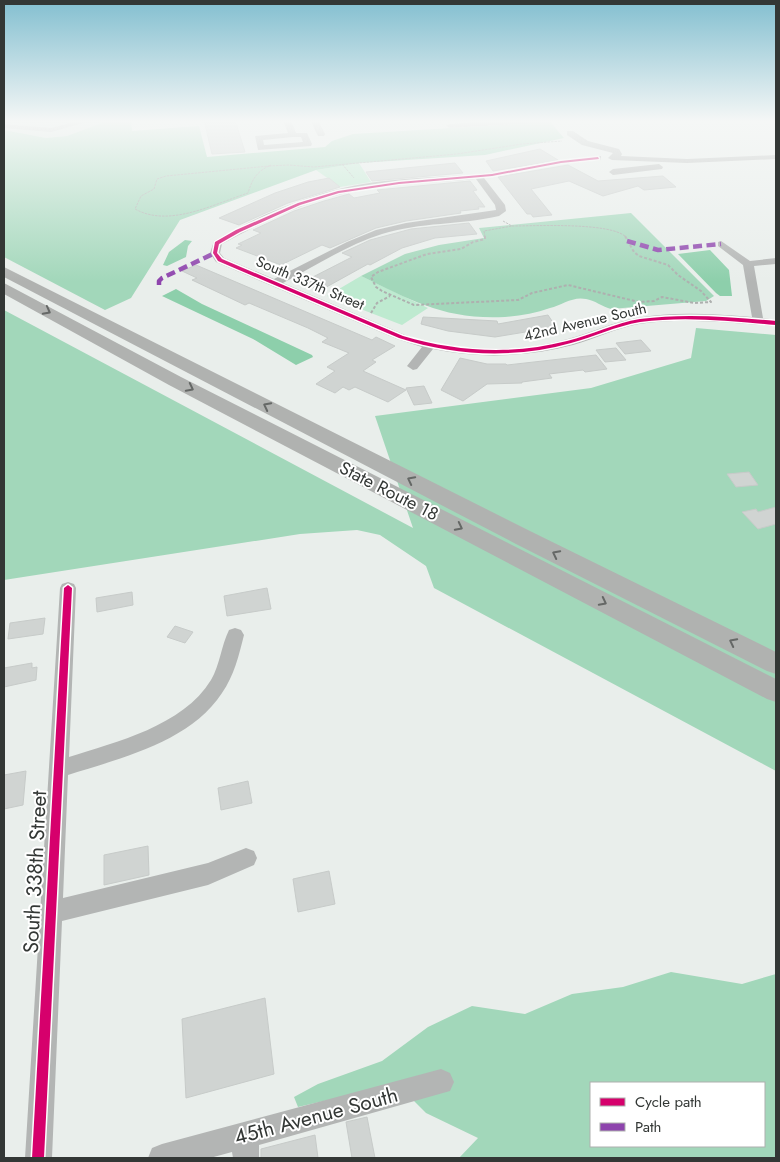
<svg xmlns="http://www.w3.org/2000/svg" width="780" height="1162" viewBox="0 0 780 1162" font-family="Jost,sans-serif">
<rect width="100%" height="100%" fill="#e9eeeb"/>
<path fill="#d9e4dd" d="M4,120h106l-43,16 -21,2 -42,-8z"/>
<path fill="#beead0" d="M359,163l12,19 -31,5 -24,-17z
M361,276l67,32 -26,17 -75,-29z"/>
<path fill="#a2d7ba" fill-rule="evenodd" d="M110,120h21l1,11 67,-5 8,31 118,-10 7,-6 21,-7 197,-12 14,16 -79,17 -126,8 -43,7 -136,50 -49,78 -26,12 -101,-53v-127l42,8 21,-2z
M631,213l83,83 -8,5 -95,8c-8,-2 -17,-9 -25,-10 -13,-3 -24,6 -36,9 -14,5 -30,8 -45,9 -60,3 -92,-16 -144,-41l44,-22 34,-9 45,-7 -5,-10z
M4,310l409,218 -38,-112 216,-28 100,-30 5,-30 80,7v436l-342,-183 -8,-22 -46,-31 -23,-5 -57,4 -296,46z
M671,972l71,12 34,-10v184h-317l19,-20 -52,-25 -29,-29 -99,23 -4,-10 24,-13 64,-23 46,-34 44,-21 53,8 47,-20 51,-7zM591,1083h173v63h-173z"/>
<path fill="#8dcfab" d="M185,240l7,1 -4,5 -2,11 -19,9 -4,-1 6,-13z
M710,250l19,20 3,26h-12l-4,-3 -38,-39z
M176,289l26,15 110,51 1,2 -17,8 -43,-26 -91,-43z"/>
<path fill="#d0d4d2" stroke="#c7cbc9" d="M204,120h31l10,32 -33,2z
M540,149l18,11 -65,11 -7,-10z
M455,163l8,10 -91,8 -6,-9z
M568,165l30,16 65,-5 13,11 -32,3 -6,-4 -35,10 -34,-15 -38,8 21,26 -19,2 -2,-3h-4l-29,-37z
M329,178l11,9 -52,16 -49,22 -20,-7 56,-25 33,-11z
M470,181l7,9 -4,1 12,16h-7l1,2 -19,2 1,2 -55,8 -30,7 -46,20 -8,-3 -41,20 -45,-17 6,-3 -4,-1 23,-11 -8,-3 41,-19 30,-10 25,-7 5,4 26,-5 -3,-3z
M469,223l8,11 -42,4 -33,10 -32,17 -2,-1 -47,26 -15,-6 6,-3 -3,-2 43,-22 -10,-4 28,-13 41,-11z
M196,265l176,75 4,-3 19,9 -23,14 4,2 -13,9 43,19 -18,12 -33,-15 -6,3 -6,-3 -8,6 -19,-9 19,-13 -8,-4 22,-14 -27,-11 6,-4 -20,-10 -59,-25 -4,2 -53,-25 5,-2 -15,-7z
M548,315l8,12 -61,10 -47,-6 -27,-7 2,-7 74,4 1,3z
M641,340l10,11 -26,3 -9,-11z
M616,348l10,12 -21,2 -9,-12z
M596,355l11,14 -22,3 -2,-2 -34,4 3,4 -30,4v1l-35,1 -24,17 -22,-11 19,-32 27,6h19l1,1z
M424,386l8,17 -18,2 -8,-17z
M749,472l9,13 -22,2 -9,-13z
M776,507v17l-18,5 -16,-17 14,-3 2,3z
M267,588l4,21 -44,7 -3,-20z
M132,592l1,13 -36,7 -1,-14z
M45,618l-2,16 -35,5 2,-16z
M175,626l18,6 -8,11 -18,-6z
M32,663v5l5,-1 -1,13 -32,7v-19z
M26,771l-3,34 -19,4v-34z
M248,781l4,22 -31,7 -3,-22z
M148,846l1,29 -45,10v-30z
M329,871l6,33 -37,8 -5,-33z
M265,998l9,76 -88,24 -4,-79z
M367,1117l8,41h-23l-6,-36z
M315,1135l3,23h-57v-9z"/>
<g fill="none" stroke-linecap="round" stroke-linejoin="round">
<path stroke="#aeb0af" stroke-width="1" stroke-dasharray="2.5 1" stroke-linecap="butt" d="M342,164l12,14
M269,166c-13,6 -17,14 -21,27 -34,11 -79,35 -113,16l6,-13 13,-7 3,-10 9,-3z
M269,166l2,-1
M269,166l19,-1 26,2 143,-13 65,-10 40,-3
M503,221l9,5
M512,226c23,0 99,-4 114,11
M485,237l-1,-6 28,-5"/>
<path stroke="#aeb0af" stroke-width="2" stroke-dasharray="3 2" stroke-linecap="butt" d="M485,236v3l-12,3 -12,7 -34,5 -49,18 -7,5 5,10 6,4 32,14 104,-5 14,-7 36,-8 71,17 15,-1 8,-4 32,6 17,-1 -10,-11 -23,-16 -10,-10 -29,-9 -5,-4 -9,-16
M371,313l6,-10 13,-7"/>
<path fill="#b3b5b4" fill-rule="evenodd" d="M81,120h12l-42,12 -47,-4v-4l47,4z
M283,120h8l5,13h11l5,11 -1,2 -53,4 -3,-14 33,-3zM293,137h8l2,5 -39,3 -1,-5z
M310,120h8l7,14 -1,2h-6z
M519,120h38l-4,2 -103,6 -4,-2 4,-2z
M567,131h6l15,10 31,8 3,5 -1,2 66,3 89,-4v4l-89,4 -75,-3 -4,-2 5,-5 -31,-8 -15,-10z
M598,156h3v4l-40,4 -77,14 21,27 1,6 -7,5c-38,9 -79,6 -117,18 -35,11 -67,32 -99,49l122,52c52,16 109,19 163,4 23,-6 45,-17 69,-21 38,-7 77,-4 115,-1l-9,-52 -25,-19v-4l3,-1 29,20 26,-3v6l-22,2 9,52 13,2v6c-45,-3 -92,-9 -137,-2 -23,4 -44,15 -66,21 -45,12 -94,14 -140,4l-16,20 -4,1 -6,-4 15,-19 -25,-8 -181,-77 -6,-9 4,-12c38,-22 79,-40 121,-51 49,-13 104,-12 155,-17 36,-4 72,-14 108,-17zM476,179l19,26 1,5 -90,13 -30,7 -29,12 -73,37 -50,-21 -4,-5 2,-9c36,-20 76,-39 116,-49 44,-11 93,-12 138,-16z
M659,164l4,3 -1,2 -49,6 -4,-3 4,-3z
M68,582l6,2 2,4 -7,169c47,-15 114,-31 142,-77 9,-15 10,-34 18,-50l6,-2 6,2 3,5c-5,20 -10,41 -22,58 -32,49 -101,65 -154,82l-5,123 145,-35 38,-15 8,3 3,7 -3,7 -46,20 -146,36 -10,237h-27l35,-570 2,-4z
M441,1069l9,4 4,9 -4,9 -191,54v13h-26l-1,-6 -22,6h-62l4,-10 10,-4z"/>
<path fill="#b0b2b0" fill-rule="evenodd" d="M4,267l528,265 244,120v22l-9,-3 -251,-127 -512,-267z
M4,283l177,94 595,302v23l-9,-3 -598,-314 -165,-91z"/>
<path stroke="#8e44ad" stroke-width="4.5" stroke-dasharray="9 4.5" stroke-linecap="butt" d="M627,241l31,9 63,-6
M159,285v-4l3,-3 53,-25"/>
<defs>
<path id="cycleway" d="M598,157l1,2 -38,4 -69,13 -93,8 -60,9 -39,12 -60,27 -21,12 -2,9 5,6 181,77c54,16 110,19 164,5 25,-6 48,-18 73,-22 45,-6 91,-2 136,2v4c-45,-4 -91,-9 -136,-3 -24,4 -46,15 -69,21 -57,16 -116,13 -172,-5l-181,-77 -5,-8 2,-11 21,-12 62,-27 40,-12 61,-9 93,-8 69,-13z
M68,585l4,3 -28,570h-12l32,-570z"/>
</defs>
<use href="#cycleway" stroke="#fff" stroke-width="3"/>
<use href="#cycleway" fill="#d6006c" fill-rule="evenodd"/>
</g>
<defs><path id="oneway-chevron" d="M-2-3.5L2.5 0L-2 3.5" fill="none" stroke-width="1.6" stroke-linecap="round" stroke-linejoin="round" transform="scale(1.25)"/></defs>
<g stroke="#656866">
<use href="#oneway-chevron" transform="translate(47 311) rotate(28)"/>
<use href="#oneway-chevron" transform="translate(190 388) rotate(27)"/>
<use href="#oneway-chevron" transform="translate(267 406) rotate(-153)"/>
<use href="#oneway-chevron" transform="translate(411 480) rotate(-153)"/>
<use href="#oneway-chevron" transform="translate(459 527) rotate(27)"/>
<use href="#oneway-chevron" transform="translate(556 554) rotate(-153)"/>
<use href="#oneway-chevron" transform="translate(603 602) rotate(27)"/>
<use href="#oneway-chevron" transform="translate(733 642) rotate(-153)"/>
</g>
<linearGradient id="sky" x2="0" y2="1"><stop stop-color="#83bfd0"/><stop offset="0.43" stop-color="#f5f7f6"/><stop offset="1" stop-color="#f5f7f6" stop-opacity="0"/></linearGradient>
<rect width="780" height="282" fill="url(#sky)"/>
<g text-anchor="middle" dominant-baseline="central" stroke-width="4" stroke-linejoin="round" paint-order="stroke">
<g font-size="15" fill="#333735" stroke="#fff">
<text transform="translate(310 283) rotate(23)">South 337th Street</text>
<text transform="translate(585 322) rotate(-13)">42nd Avenue South</text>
</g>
<g font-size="18" fill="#333735" stroke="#fff">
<text transform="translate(389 491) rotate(27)">State Route 18</text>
</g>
<g font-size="21" fill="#333735" stroke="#fff">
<text transform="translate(35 872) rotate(-87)">South 338th Street</text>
<text transform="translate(316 1116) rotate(-15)">45th Avenue South</text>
</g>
</g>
<rect width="780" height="1162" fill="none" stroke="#333735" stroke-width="10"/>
<rect x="590" y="1082" width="175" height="65" fill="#ffffff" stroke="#adafae"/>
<rect x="600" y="1098" width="25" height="8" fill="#d6006c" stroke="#adafae"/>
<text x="635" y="1107" font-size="15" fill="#333735">Cycle path</text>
<rect x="600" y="1123" width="25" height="8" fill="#8e44ad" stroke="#adafae"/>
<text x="635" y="1132" font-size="15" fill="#333735">Path</text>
</svg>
